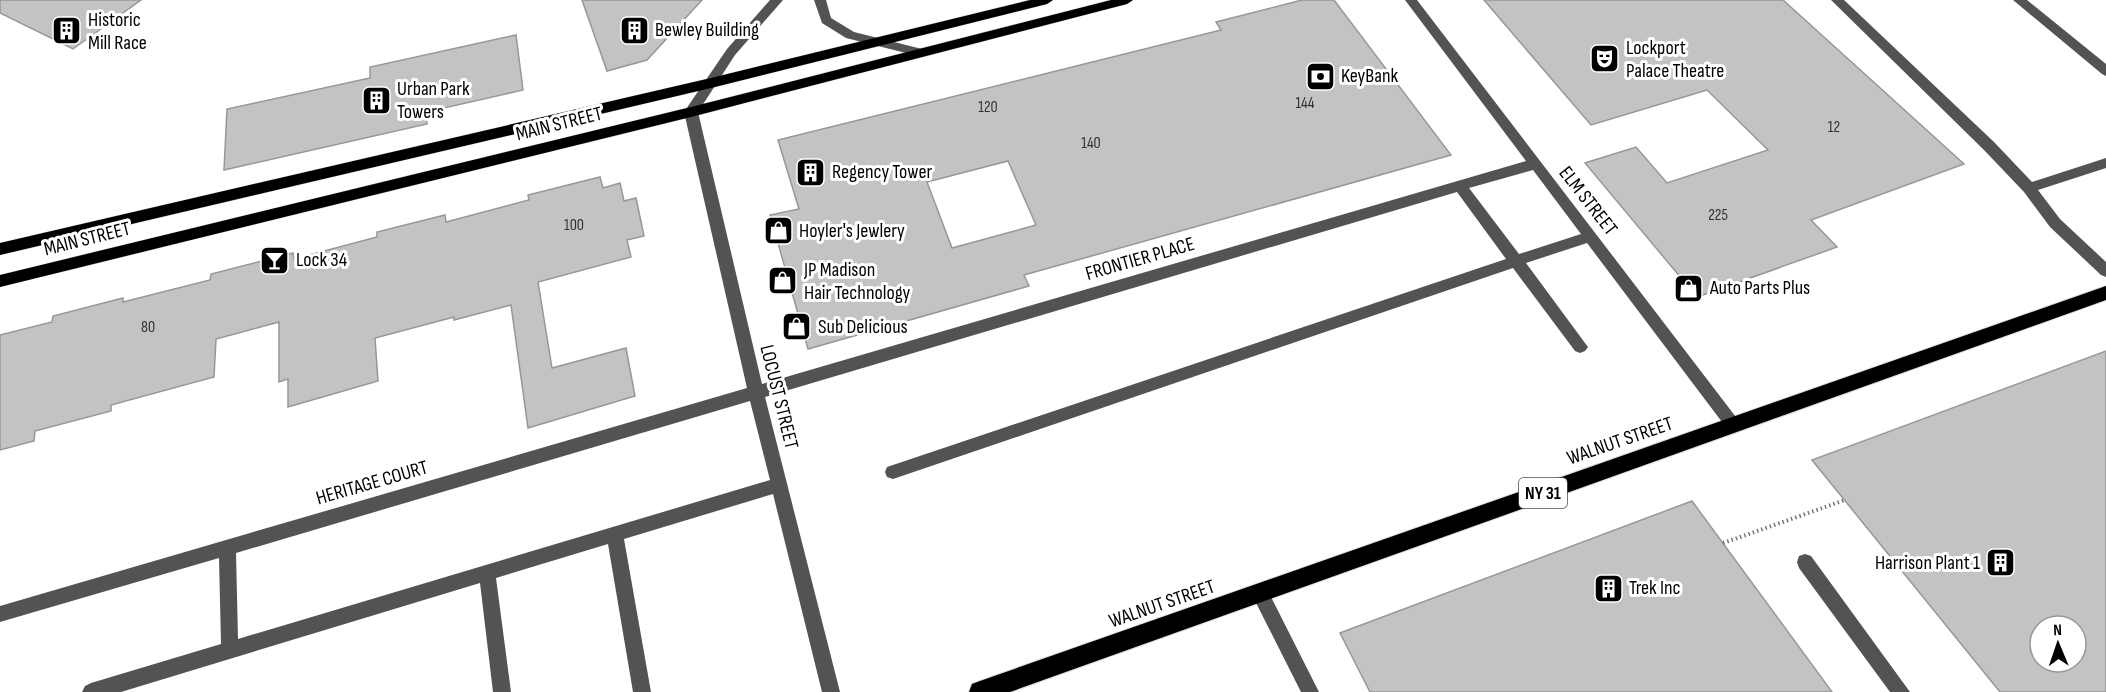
<svg xmlns="http://www.w3.org/2000/svg" width="2106" height="692" viewBox="0 0 2106 692" font-family="'Sofia Sans Condensed',sans-serif">
<rect width="100%" height="100%" fill="#fff"/>
<path fill="#c3c3c3" stroke="#979797" stroke-width="1.5" fill-rule="evenodd" d="M0,0h141l-68,49 -73,-36z
M582,0h120l-55,60 -40,11z
M1302,0h32l117,155 -427,120 5,11 -221,63 -38,-134 29,-6 -21,-69 443,-110 -5,-8zM1008,161l28,64 -84,23 -25,-66z
M1484,0h299l181,164 -153,56 26,27 -140,50 -112,-134 51,-16 31,36 101,-33 -61,-60 -116,35z
M516,35l7,55 -97,22 1,12 -203,46 3,-61 143,-31v-11z
M600,177l3,11 17,-5 4,18 12,-3 8,38 -17,4 4,17 -93,25 14,86 74,-20 9,48 -107,32 -17,-123 -57,15v-3l-79,21 3,43 -90,26v-28l-9,3v-60l-63,17 -2,38 -103,28v6l-76,20 -1,10 -34,9v-115l52,-13 1,-6 70,-18v4l87,-22 1,-6 82,-21 1,6 83,-22v-5l68,-17 1,7 83,-22 -1,-5z
M2106,351v341h-106l-188,-232zM2040,626h36v36h-36z
M1692,501l140,191h-462l-30,-59z"/>
<g fill="none" stroke-linecap="round" stroke-linejoin="round">
<defs>
<path id="major" d="M1030,0h23l-6,4 -336,84 -711,167v-12l711,-165z
M1111,0h22l-6,4 -436,113 -691,170v-12l691,-168z"/>
<path id="highway" d="M2106,286v14l-1096,392h-41l3,-8 8,-3z"/>
</defs>
<use href="#major" stroke="#dbdbdb" stroke-width="1"/>
<use href="#highway" stroke="#dbdbdb" stroke-width="2"/>
<path stroke="#757575" stroke-width="4" stroke-dasharray="1.5 3" stroke-linecap="butt" d="M1723,543l122,-43"/>
<path fill="#535353" fill-rule="evenodd" d="M770,0h13l-48,55 -37,57 64,272 764,-223 -121,-161h12l325,425 -2,5 -6,2 -6,-2 -141,-187 -61,20 59,80 3,4 -3,4 -5,2 -5,-2 -62,-83 -620,211 -6,-2 -2,-5 2,-5 6,-2 613,-206 -49,-67 -692,205 75,295h-18l-49,-198 -149,45 27,153h-18l-25,-148 -112,34 15,114h-18l-13,-109 -359,109h-39l3,-6 6,-3 130,-39 -2,-86 -219,64v-16l747,-218 -63,-276 43,-63zM1533,170l48,64 -62,20 -50,-66zM750,401l20,79 -532,159 -2,-86z
M814,0h12l5,18 23,14 68,17 6,4 -6,4 -76,-19 -24,-15z
M1831,0h13l150,142 38,40 74,-24v10l-68,22 22,29 46,43v15l-5,-2 -51,-48 -26,-35 -40,-42z
M2013,0h14l79,64v12l-4,-2z
M1805,554l6,2 99,136h-20l-91,-124 -2,-6 2,-6z
M1260,585l6,2 53,105h-18l-50,-99 3,-6z"/>
<use href="#major" fill="#000" fill-rule="evenodd"/>
<use href="#highway" fill="#000" fill-rule="evenodd"/>
</g>
<defs>
<symbol id="building-square" viewBox="-11 -11 22 22"><rect x="-9" y="-9" width="18" height="18" rx="4" fill="#000" stroke="#fff"/><path d="M-4-6H4V6H1V3H-1V6H-4ZM-2.5-4.3h1.7v1.8h-1.7ZM.8-4.3h1.7v1.8H.8ZM-2.5-1h1.7V.8h-1.7ZM.8-1h1.7V.8H.8Z" fill="#fff"/></symbol>
<symbol id="theatre-square" viewBox="-11 -11 22 22"><rect x="-9" y="-9" width="18" height="18" rx="4" fill="#000" stroke="#fff"/><path d="M-5-5.5Q0-4 5-5.5V0Q5 5 0 6Q-5 5-5 0ZM-3.3-2.5H-1v1.5H-3.3ZM1-2.5H3.3v1.5H1ZM-2.8 1Q0 5.5 2.8 1Z" fill="#fff"/></symbol>
<symbol id="bank-square" viewBox="-11 -11 22 22"><rect x="-9" y="-9" width="18" height="18" rx="4" fill="#000" stroke="#fff"/><path d="M-6-4H6V4H-6ZM0-2.3a2.3 2.3 0 1 0 0 4.6a2.3 2.3 0 1 0 0-4.6Z" fill="#fff"/></symbol>
<symbol id="shop-square" viewBox="-11 -11 22 22"><rect x="-9" y="-9" width="18" height="18" rx="4" fill="#000" stroke="#fff"/><path d="M-5-2.5h2.3a2.7 3.5 0 0 1 5.4 0H5L5.5 6h-11ZM-1.5-2.5h3a1.5 2.3 0 0 0-3 0Z" fill="#fff"/></symbol>
<symbol id="bar-square" viewBox="-11 -11 22 22"><rect x="-9" y="-9" width="18" height="18" rx="4" fill="#000" stroke="#fff"/><path d="M-6-5H6L.8 .8V4.5H3.5V6h-7V4.5H-.8V.8Z" fill="#fff"/></symbol>
</defs>
<g fill-rule="evenodd">
<use href="#building-square" x="618" y="14" width="33" height="33"/>
<use href="#building-square" x="50" y="14" width="33" height="33"/>
<use href="#theatre-square" x="1588" y="42" width="33" height="33"/>
<use href="#bank-square" x="1304" y="60" width="33" height="33"/>
<use href="#building-square" x="360" y="84" width="33" height="33"/>
<use href="#building-square" x="794" y="156" width="33" height="33"/>
<use href="#shop-square" x="762" y="214" width="33" height="33"/>
<use href="#bar-square" x="258" y="244" width="33" height="33"/>
<use href="#shop-square" x="766" y="264" width="33" height="33"/>
<use href="#shop-square" x="1672" y="272" width="33" height="33"/>
<use href="#shop-square" x="780" y="310" width="33" height="33"/>
<use href="#building-square" x="1984" y="546" width="33" height="33"/>
<use href="#building-square" x="1592" y="572" width="33" height="33"/>
</g>
<g text-anchor="middle" dominant-baseline="central" stroke-width="6" stroke-linejoin="round" paint-order="stroke">
<g font-size="16" fill="#313131">
<text x="1305" y="103">144</text>
<text x="988" y="107">120</text>
<text x="1834" y="127">12</text>
<text x="1091" y="143">140</text>
<text x="1718" y="215">225</text>
<text x="574" y="225">100</text>
<text x="148" y="327">80</text>
</g>
<rect fill="#fff" stroke="#4c4c4c" stroke-width="1.5" x="1519" y="478" width="48" height="30" rx="4.5"/>
<g font-size="18" font-weight="bold" fill="#000">
<text x="1543" y="493">NY 31</text>
</g>
<g font-size="20" fill="#000" stroke="#fff" text-anchor="start">
<text x="88" y="20">Historic<tspan x="88" dy="23">Mill Race</tspan></text>
<text x="655" y="30">Bewley Building</text>
<text x="1626" y="48">Lockport<tspan x="1626" dy="23">Palace Theatre</tspan></text>
<text x="1341" y="76">KeyBank</text>
<text x="397" y="89">Urban Park<tspan x="397" dy="23">Towers</tspan></text>
<text x="832" y="172">Regency Tower</text>
<text x="799" y="231">Hoyler's Jewlery</text>
<text x="296" y="260">Lock 34</text>
<text x="804" y="270">JP Madison<tspan x="804" dy="23">Hair Technology</tspan></text>
<text x="1710" y="288">Auto Parts Plus</text>
<text x="818" y="327">Sub Delicious</text>
<text x="1980" y="563" text-anchor="end">Harrison Plant 1</text>
<text x="1629" y="588">Trek Inc</text>
</g>
<g font-size="20" fill="#000" stroke="#fff">
<text transform="translate(559 124) rotate(-14)">MAIN STREET</text>
<text transform="translate(1588 201) rotate(52)">ELM STREET</text>
<text transform="translate(87 239) rotate(-14)">MAIN STREET</text>
<text transform="translate(1140 259) rotate(-16)">FRONTIER PLACE</text>
<text transform="translate(779 397) rotate(76)">LOCUST STREET</text>
<text transform="translate(1620 441) rotate(-19)">WALNUT STREET</text>
<text transform="translate(372 483) rotate(-16)">HERITAGE COURT</text>
<text transform="translate(1162 604) rotate(-19)">WALNUT STREET</text>
</g>
</g>
<g transform="translate(2058 644) rotate(358)"><circle r="28" fill="#ffffff" stroke="#999999" stroke-width="1.5"/>
<path d="M0-4.5L10 22L0 15L-10 22Z" fill="#000000"/>
<text y="-9" font-size="16" font-weight="bold" text-anchor="middle" fill="#000000">N</text>
</g>
</svg>
